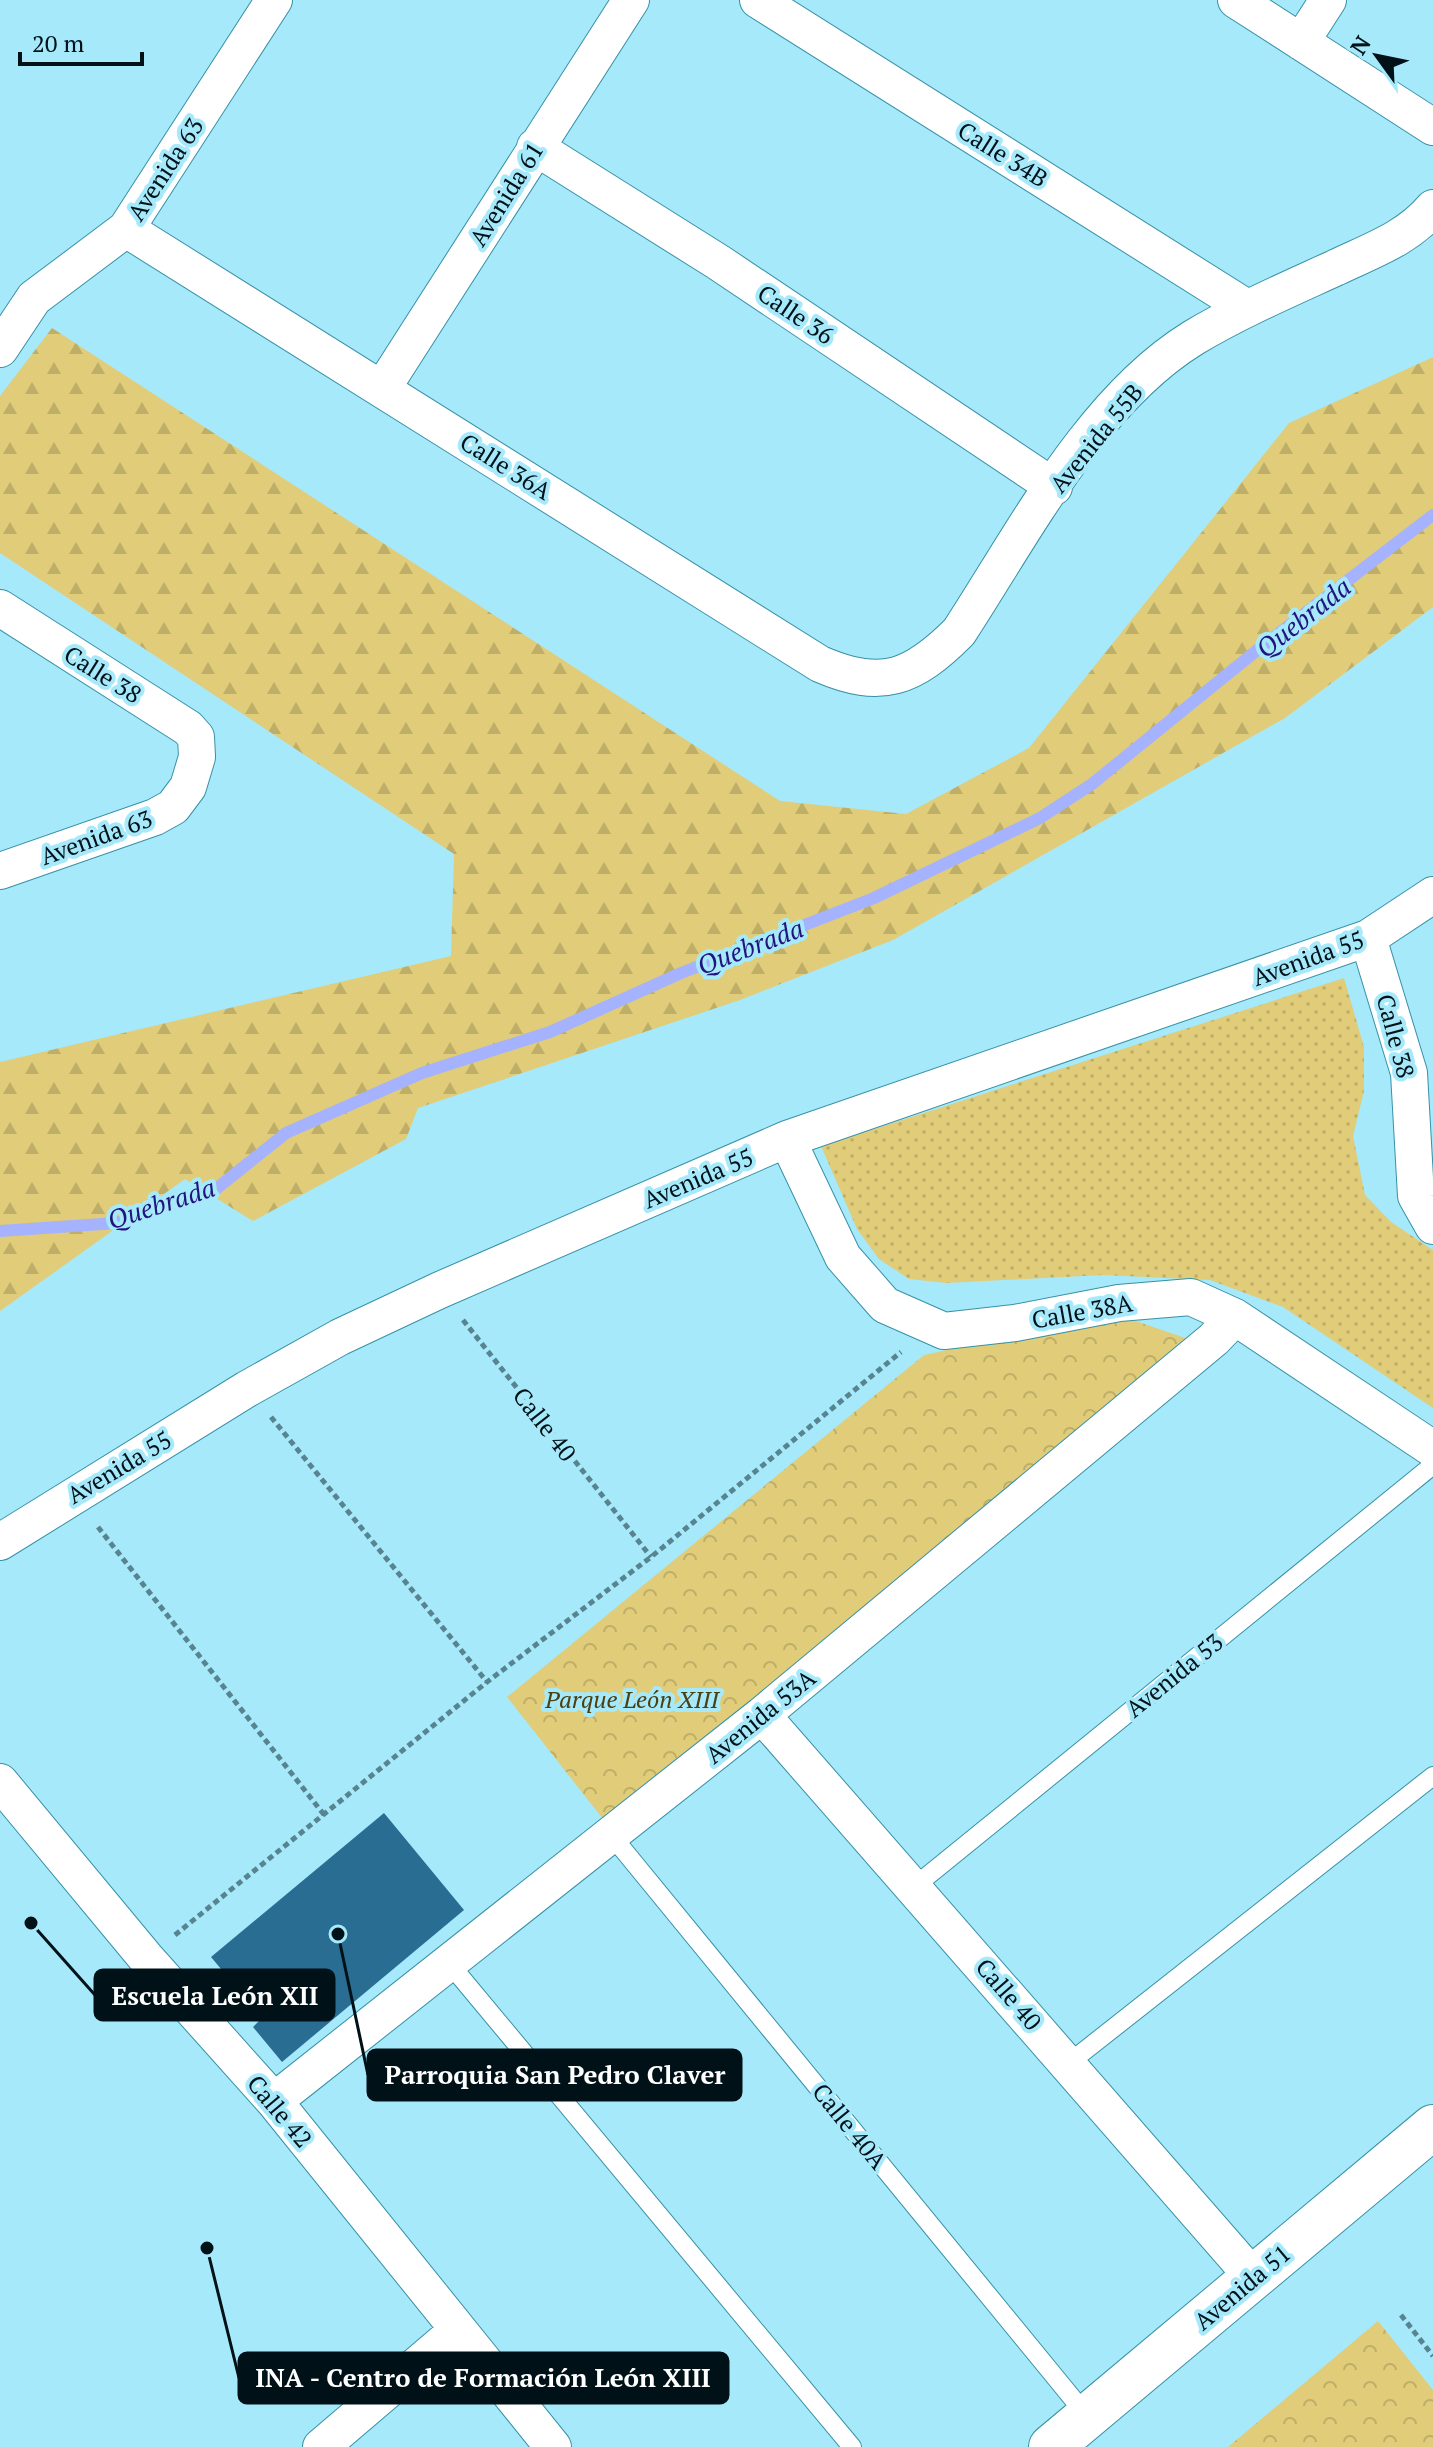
<svg xmlns="http://www.w3.org/2000/svg" width="1433" height="2447" viewBox="0 0 1433 2447" font-family="'PT Serif',serif">
<defs>
<pattern id="grass-dots" width="8" height="8" patternUnits="userSpaceOnUse" patternTransform="scale(2)"><rect width="8" height="8" fill="#e0cc79"/><path d="M2 2h.1M6 6h.1" fill="none" stroke="#beae68" stroke-width="1.8" stroke-linecap="round"/></pattern>
<pattern id="forest-firs" width="22" height="20" patternUnits="userSpaceOnUse" patternTransform="scale(2)"><rect width="22" height="20" fill="#e0cc79"/><path d="M5 1l3.5 6h-7zM16 11l3.5 6h-7z" fill="#beae68"/></pattern>
<pattern id="park-crowns" width="20" height="18" patternUnits="userSpaceOnUse" patternTransform="scale(2)"><rect width="20" height="18" fill="#e0cc79"/><path d="M2 6a3 3 0 1 1 6 0M12 15a3 3 0 1 1 6 0" fill="none" stroke="#beae68"/></pattern>
</defs>
<rect width="100%" height="100%" fill="#a6e9fb"/>
<path fill="url(#grass-dots)" d="M1344,978l20,69v44l-11,45 12,59 26,27 42,28v158l-150,-101 -73,-27 -107,-5 -157,8 -37,-4 -30,-20 -22,-30 -36,-83z"/>
<path fill="url(#forest-firs)" d="M52,328l728,473 126,13 123,-66 260,-325 144,-66v250l-148,111 -392,222 -153,60 -322,108 -12,31 -153,82 -68,-42 -185,132v-249l451,-106 3,-102 -454,-301v-157z"/>
<path fill="url(#park-crowns)" d="M1133,1320l58,20 -584,484 -100,-127 417,-342 69,-15z
M1378,2321l55,69v57h-205z"/>
<g fill="none" stroke-linecap="round" stroke-linejoin="round">
<path stroke="#a5b2fd" stroke-width="12" d="M0,1231l117,-8 99,-34 70,-56 136,-60 128,-41 131,-59 193,-75 166,-80 52,-34 169,-137 172,-132"/>
</g>
<path fill="#296d92" d="M384,1813l80,97 -182,152 -29,-35 9,-9 -51,-61z"/>
<g fill="none" stroke-linecap="round" stroke-linejoin="round">
<defs>
<path id="lane" d="M612,1836l475,580
M915,1886l518,-421
M449,1963l403,484
M1069,2063l364,-287"/>
<path id="street" d="M758,0l489,308
M1236,0l197,127
M1301,42l27,-42
M535,147l183,115 336,225
M126,229l694,435c62,27 93,14 139,-32 64,-98 132,-231 234,-294 45,-27 94,-48 142,-70 35,-17 72,-29 98,-60
M0,349l34,-51 92,-69 148,-229
M382,389l249,-389
M0,608l188,120 8,9 1,20 -9,30 -15,20 -18,10 -155,54
M1368,938l41,135 7,123 17,30
M787,1139l56,118 42,48 59,26 71,-8 104,-20 72,-6 44,20 198,132
M0,1542l247,-153 93,-52 100,-47 347,-151 581,-201 65,-43
M762,1715l491,562
M0,1782l146,176 128,143 279,346
M274,2101l488,-386 452,-376 21,-22
M321,2447l137,-117"/>
<path id="secondary" d="M1051,2447l382,-320"/>
</defs>
<use href="#lane" stroke="#3791a6" stroke-width="20"/>
<use href="#street" stroke="#3791a6" stroke-width="38"/>
<use href="#secondary" stroke="#3791a6" stroke-width="46"/>
<path stroke="#588490" stroke-width="5" stroke-dasharray="6 4" stroke-linecap="butt" d="M463,1320l188,237
M271,1417l216,265
M98,1527l227,289
M175,1935l312,-253 164,-125 250,-205
M1401,2315l32,41"/>
<use href="#lane" stroke="#fff" stroke-width="18"/>
<use href="#street" stroke="#fff" stroke-width="36"/>
<use href="#secondary" stroke="#fff" stroke-width="44"/>
</g>
<g text-anchor="middle" dominant-baseline="central" stroke-width="8" stroke-linejoin="round" paint-order="stroke">
<g font-size="24" fill="#001218" stroke="#a6e9fb">
<text transform="translate(1003 154) rotate(32)">Calle 34B</text>
<text transform="translate(165 169) rotate(-57)">Avenida 63</text>
<text transform="translate(506 194) rotate(-58)">Avenida 61</text>
<text transform="translate(796 314) rotate(34)">Calle 36</text>
<text transform="translate(1096 438) rotate(-51)">Avenida 55B</text>
<text transform="translate(506 466) rotate(32)">Calle 36A</text>
<text transform="translate(103 674) rotate(32)">Calle 38</text>
<text transform="translate(96 837) rotate(-20)">Avenida 63</text>
<text transform="translate(1308 958) rotate(-20)">Avenida 55</text>
<text transform="translate(1396 1036) rotate(75)">Calle 38</text>
<text transform="translate(698 1178) rotate(-23)">Avenida 55</text>
<text transform="translate(1082 1311) rotate(-10)">Calle 38A</text>
<text transform="translate(545 1424) rotate(52)">Calle 40</text>
<text transform="translate(119 1467) rotate(-31)">Avenida 55</text>
<text transform="translate(1174 1675) rotate(-39)">Avenida 53</text>
<text transform="translate(760 1716) rotate(-39)">Avenida 53A</text>
<text transform="translate(1009 1994) rotate(49)">Calle 40</text>
<text transform="translate(280 2111) rotate(50)">Calle 42</text>
<text transform="translate(850 2126) rotate(51)">Calle 40A</text>
<text transform="translate(1242 2287) rotate(-40)">Avenida 51</text>
</g>
<g font-size="24" font-style="italic" fill="#4b4011" stroke="#a6e9fb">
<text x="632" y="1699">Parque León XIII</text>
</g>
<g font-size="26" font-style="italic" fill="#22147e" stroke="#a6e9fb">
<text transform="translate(1303 617) rotate(-38)">Quebrada</text>
<text transform="translate(750 946) rotate(-21)">Quebrada</text>
<text transform="translate(161 1203) rotate(-18)">Quebrada</text>
</g>
</g>
<path fill="none" stroke="#001218" stroke-width="3" d="M31 1923L95 1995M338 1934L368 2075M207 2248L239 2378"/>
<g fill="#001218" stroke="#a6e9fb" stroke-width="3">
<circle cx="31" cy="1923" r="8"/>
<circle cx="338" cy="1934" r="8"/>
<circle cx="207" cy="2248" r="8"/>
</g>
<g fill="#001218" stroke="#001218" stroke-width="3">
<rect x="95" y="1970" width="239" height="50" rx="8"/>
<rect x="368" y="2050" width="373" height="50" rx="8"/>
<rect x="239" y="2353" width="489" height="50" rx="8"/>
</g>
<g font-size="26" text-anchor="middle" font-weight="bold" fill="#fff">
<text x="215" y="2005">Escuela León XII</text>
<text x="555" y="2084">Parroquia San Pedro Claver</text>
<text x="483" y="2387">INA - Centro de Formación León XIII</text>
</g>
<g transform="translate(1377 56) rotate(303)" stroke="#a6e9fb" stroke-width="6" paint-order="stroke">
<path d="M0-6L14 30L0 20L-14 30Z" fill="#001218"/>
<text y="-12" font-size="22" font-weight="bold" text-anchor="middle" fill="#001218">N</text>
</g>
<path d="M20 52v12h122v-12" fill="none" stroke="#001218" stroke-width="4"/>
<text x="32" y="52" font-size="24" fill="#001218" stroke="#a6e9fb" stroke-width="6" paint-order="stroke">20 m</text>
</svg>
